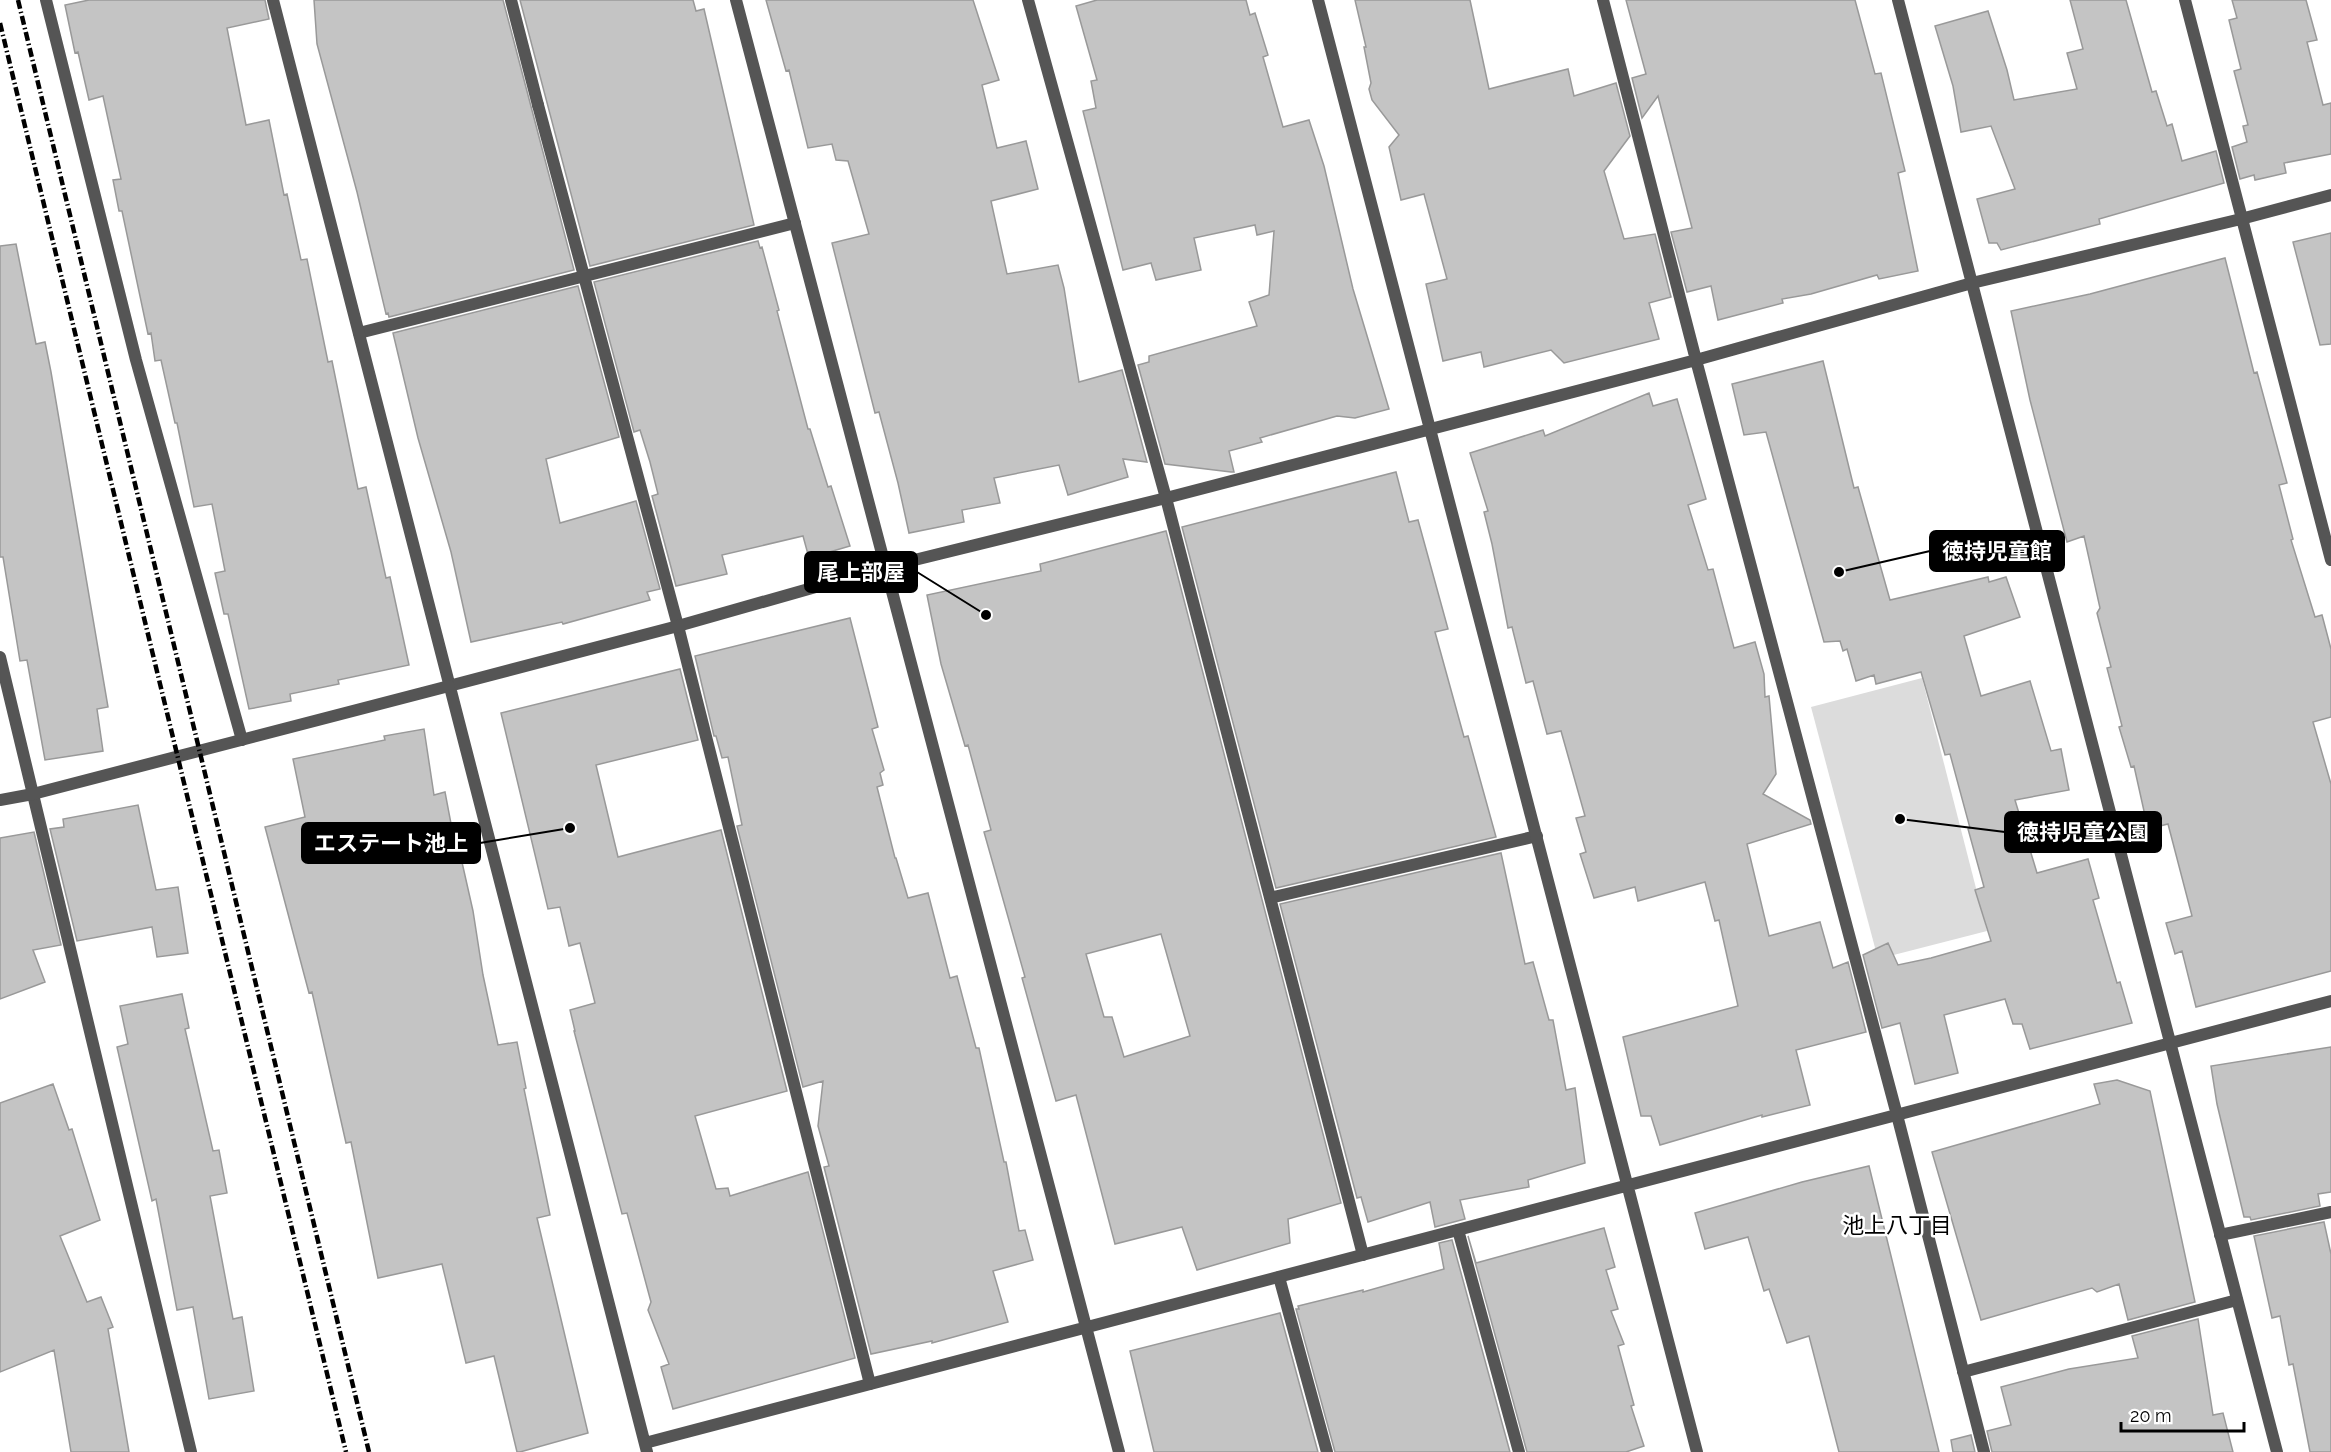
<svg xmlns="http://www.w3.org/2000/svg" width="2331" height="1452" viewBox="0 0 2331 1452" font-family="Raleway,'Noto Sans JP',sans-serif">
<rect width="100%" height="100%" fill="#fff"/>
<path fill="#dcdcdc" d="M1922,678l65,253 -109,28 -67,-252z"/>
<path fill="#c4c4c4" stroke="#999" stroke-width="1.5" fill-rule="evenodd" d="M89,0h176l4,19 -42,9 19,97 23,-5 15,75 3,-1 14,66 6,-1 21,103 4,-1 26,128 8,-2 20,91 4,-1 19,88 -71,15 1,4 -49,10 1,7 -42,8 -21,-95h-4l-9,-41 10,-2 -13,-67 -18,3 -17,-84h-2l-14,-63 -6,1 -4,-28 -3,1 -26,-123h-3l-6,-31 8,-1 -18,-83 -14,4 -11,-48 -3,1 -10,-48z
M314,0h189l71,270 -185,47 -1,-4 -2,1 -29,-122 -40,-148z
M520,0h173l3,11 8,-2 50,216 -164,41z
M766,0h207l26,80 -17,5 15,63 29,-7 12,48 -47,12 16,73 51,-9 6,23 15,94 43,-12 25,92 -24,-3 5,18 -60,18 -9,-30 -65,13 6,25 -38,7 2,12 -55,11 -11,-50 -19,-71 -4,1 -43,-170 37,-9 -21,-73 -12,-1 -4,-16 -24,4 -19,-78 -3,1z
M1097,0h149l4,15 5,-2 13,42 -5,2 20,70 26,-7 15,46 29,123 36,120 -34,9 -18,-2 -77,22 2,4 -33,9 5,21h-3l-66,-8 -27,-99 11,-3v-6l108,-30 -8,-24 20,-7 5,-64 -17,4 -2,-10 -61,13 7,32 -45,10 -5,-17 -28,7 -40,-159 13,-3 -5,-27 6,-1 -21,-74z
M1355,0h115l19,89 79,-20 6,27 42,-13 14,53 -26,35 20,68 31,-5 16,63 -22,6 10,36 -95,24 -13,-13 -67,17 -3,-15 -38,9 -17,-77 21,-5 -23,-85 -23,6 -12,-53 10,-12 -27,-35 -3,-11 2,-6 -7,-36h2z
M1626,0h229l20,74 6,-1 24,98 -7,2 20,98 -39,8 -2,-4 -66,19 -29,5 1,4 -65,17 -7,-34 -24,6 -16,-60 21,-4 -34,-132 -16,22 -10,-40 14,-4z
M2070,0h56l26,92 4,-1 11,35 5,-2 10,37 34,-10 8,32 -125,36 1,5 -99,26 -4,-7h-8l-12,-44 38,-10 -24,-63 -30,6 -8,-46 -18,-60 53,-15 19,59 7,30 63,-11 -10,-36 16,-4z
M2232,0h74l11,40 -10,2 16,63 8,-2v51l-47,9 2,10 -31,7 -1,-5 -14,4 -8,-32 15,-5 -4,-16 5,-1 -14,-54 7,-2 -12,-49 8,-2z
M2331,233v111l-11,1 -27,-103z
M758,241l2,7 2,-1 17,63 -2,1 31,118h2l18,58 3,-1 19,60 -41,12 -6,-22 -81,19 5,19 -51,12 -24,-90 6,-2 -8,-32 -10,-32 -6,2 -40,-150z
M16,244l20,100 9,-2 6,30 57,335 -11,2 6,42 -58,9 -18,-100 -7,1 -17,-104h-3v-311z
M2225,258l29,115 3,-1 30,111 -8,2 14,54 -2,1 24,77 7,-2 9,34v68l-18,5 18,62v187l-135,36 -14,-56 -7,3 -9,-31 26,-7 -24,-92 -20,5 -14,-63 -3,1 -12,-40 3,-1 -15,-58 4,-1 -14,-54 3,-5 -16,-72 -17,6 -37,-142 -19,-89 79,-17z
M578,286l41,151 -73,22 14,64 76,-22 24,88 -13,3 3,8 -87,24 -1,-2 -91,20 -20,-90 -33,-114 -25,-105z
M1823,361l31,127 4,-1 32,113 98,-23 1,5 17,-5 14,40 -56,19 17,60 49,-15 21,70 10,-2 8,41 -54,10 22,73 51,-14 11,39 -6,2 24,83 3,-1 12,41 -102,26 -8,-25h-9l-8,-25 -61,16 14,58 -43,11 -15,-61 -18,5 -19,-73 25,-12 10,22 33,-7 60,-17 -16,-51 9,-3 -16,-58 2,-1 -20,-74 -5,1 -24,-83 -45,12 -2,-9 -18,6 -9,-32 -4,2 -3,-10 -16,1 -58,-210 -22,3 -12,-51z
M1649,393l4,13 24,-7 29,100 -18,6 20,65 5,-1 21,79 21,-6 9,32 1,23 4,-1 7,78 -13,20 47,26 1,4 -64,20 22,92 51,-14 13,46 15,-6 18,70 -70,18 14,55 -48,12v-2l-102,30 -9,-29h-10l-18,-79 115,-31 -19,-86 -4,1 -10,-39 -67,19 -3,-14 -41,11 -14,-44 6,-2 -10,-34 9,-2 -24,-85 -14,3 -14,-53 -7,2 -14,-56 -4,1 -16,-84 -8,-32 4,-1 -18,-58 73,-23 2,6z
M1396,472l13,50 9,-2 30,109 -13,3 29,105 4,-1 28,101 -220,51 -94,-361z
M1166,531l175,672 -53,16 2,24 -93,27 -15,-43 -67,17 -39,-149 -20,6 -34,-123 3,-1 -41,-145 7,-2 -23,-85 -3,1 -24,-82 -14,-69 114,-24 -1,-7zM1161,934l29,102 -66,21 -12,-40h-8l-18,-63z
M850,618l28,109 -6,2 12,41 -4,3 3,12 -6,2 18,71h1l12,40 20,-5 22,85 7,-2 19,72h3l25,114h2l13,69 6,-1 8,30 -40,11 15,51 -76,21v-2l-61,13 -47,-187 5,-1 -11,-40 5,-45 -20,6 -66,-261 5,-1 -14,-68 -6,1 -6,-22h-2l-19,-80z
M680,669l18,71 -102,25 22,92 103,-27 66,261 -92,25 21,73 12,-1 2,8 78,-24 47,186 -182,51 -12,-42 8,-3 -21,-54 3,-8 -24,-89 -5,1 -48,-183h1l-5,-21 25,-7 -15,-60 -11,3 -9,-39 -12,2 -47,-196z
M424,729l10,66 11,-3 11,58 3,-1 14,62 10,64 15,70 19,-3 9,46 -2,1 26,126 -13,3 51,215 -68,19h-3l-23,-96 -28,7 -24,-99 -64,14 -27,-136 -5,1 -34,-151 -3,1 -44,-166 40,-10 -12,-58 92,-19 -1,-4z
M138,805l18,85 22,-3 10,66 -31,4 -5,-30 -75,14 -27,-112 14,-2 -1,-8z
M34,832l27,113 -28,5 12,32 -45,17v-161z
M1501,853l24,111 8,-2 16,58h4l13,70 9,-2 10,75 -57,17 1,7 -69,13 5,19 -30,8 -5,-25 -62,20 -7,-25 -4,1 -77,-294z
M182,994l7,34 -4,1 28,122 6,-1 8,43 -17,3 23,123 9,-2 12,74 -45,8 -16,-92 -16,3 -21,-111 -4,2 -35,-154 11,-3 -8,-38z
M2331,1047v145l-13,2 2,12 -69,14 -1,-3h-6l-27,-113 -6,-38z
M2117,1080l33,11 45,211 -67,18 -9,-36 -22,8 -5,-4 -111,32 -49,-168 168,-48 -6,-20z
M53,1084l16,46 3,-1 28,91 -40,16 27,66 14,-5 12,30 -5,2 21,123h-58l-17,-102 -54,22v-269z
M1869,1166l70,286h-100l-30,-116 -22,7 -18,-54 -5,2 -16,-54 -43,12 -10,-36 107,-31z
M2324,1222l7,32v198h-21l-17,-88 -4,1 -9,-49 -8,2 -18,-82z
M1604,1228l11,39 -9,3 12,39 -7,2 13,33 -6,2 16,59 -3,1 13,40 -18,6h-99l-59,-216 8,27z
M1452,1240l58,212h-175l-39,-143h3l-1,-3 65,-16v2l81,-23 -5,-26z
M1280,1313l38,139h-164l-24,-101z
M2198,1319l15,96 10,-2 10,39h-241l-5,-21 24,-6 -10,-38 68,-18 69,-11 -6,-22z
M1971,1435l4,17h-22l-2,-12z"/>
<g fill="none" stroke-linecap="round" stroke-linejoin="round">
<path stroke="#555" stroke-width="12" d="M1028,0l138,498 197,757
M538,105l140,521 192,758
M359,333l436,-110
M1270,898l267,-62
M1897,1115l87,337
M1458,1230l61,222
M2220,1235l111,-23
M1279,1277l48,175
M1963,1372l274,-72"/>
<path stroke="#555" stroke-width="12" d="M46,0l90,360 106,380
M273,0l374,1452
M511,0l27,105
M736,0l383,1452
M1318,0l379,1452
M1603,0l93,360 201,755
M1898,0l379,1452
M2185,0l146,560
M0,657l191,795
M449,686l229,-60 208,-59 280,-69 530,-138 276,-77 269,-64 90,-24
M645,1443l1686,-442"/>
<path stroke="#555" stroke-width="12" d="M0,800l33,-6 416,-108"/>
<path stroke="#000" stroke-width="4.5" stroke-dasharray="9 3 1.5 3" stroke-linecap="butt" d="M18,0l351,1452
M0,23l346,1429"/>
</g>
<g text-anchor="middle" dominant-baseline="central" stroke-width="5" stroke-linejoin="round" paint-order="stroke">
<g font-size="22" fill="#000" stroke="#fff">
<text x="1897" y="1225">池上八丁目</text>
</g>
</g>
<path fill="none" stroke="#000" stroke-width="2" d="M1839 572L1930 551M986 615L917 572M1900 819L2005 832M570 828L480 843"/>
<g fill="#000" stroke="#fff" stroke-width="2">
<circle cx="1839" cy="572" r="6"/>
<circle cx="986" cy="615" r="6"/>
<circle cx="1900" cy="819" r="6"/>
<circle cx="570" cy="828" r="6"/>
</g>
<g fill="#000" stroke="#000" stroke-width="2">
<rect x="1930" y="531" width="134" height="40" rx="6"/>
<rect x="805" y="552" width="112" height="40" rx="6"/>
<rect x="2005" y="812" width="156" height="40" rx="6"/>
<rect x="302" y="823" width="178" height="40" rx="6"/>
</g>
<g font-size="22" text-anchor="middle" font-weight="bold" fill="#fff">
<text x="1997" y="559">徳持児童館</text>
<text x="861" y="580">尾上部屋</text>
<text x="2083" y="840">徳持児童公園</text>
<text x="391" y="851">エステート池上</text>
</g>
<path d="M2121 1422v9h123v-9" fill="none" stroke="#000000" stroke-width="3"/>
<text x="2130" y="1422" font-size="18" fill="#000000" stroke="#ffffff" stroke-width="4.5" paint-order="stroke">20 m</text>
</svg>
